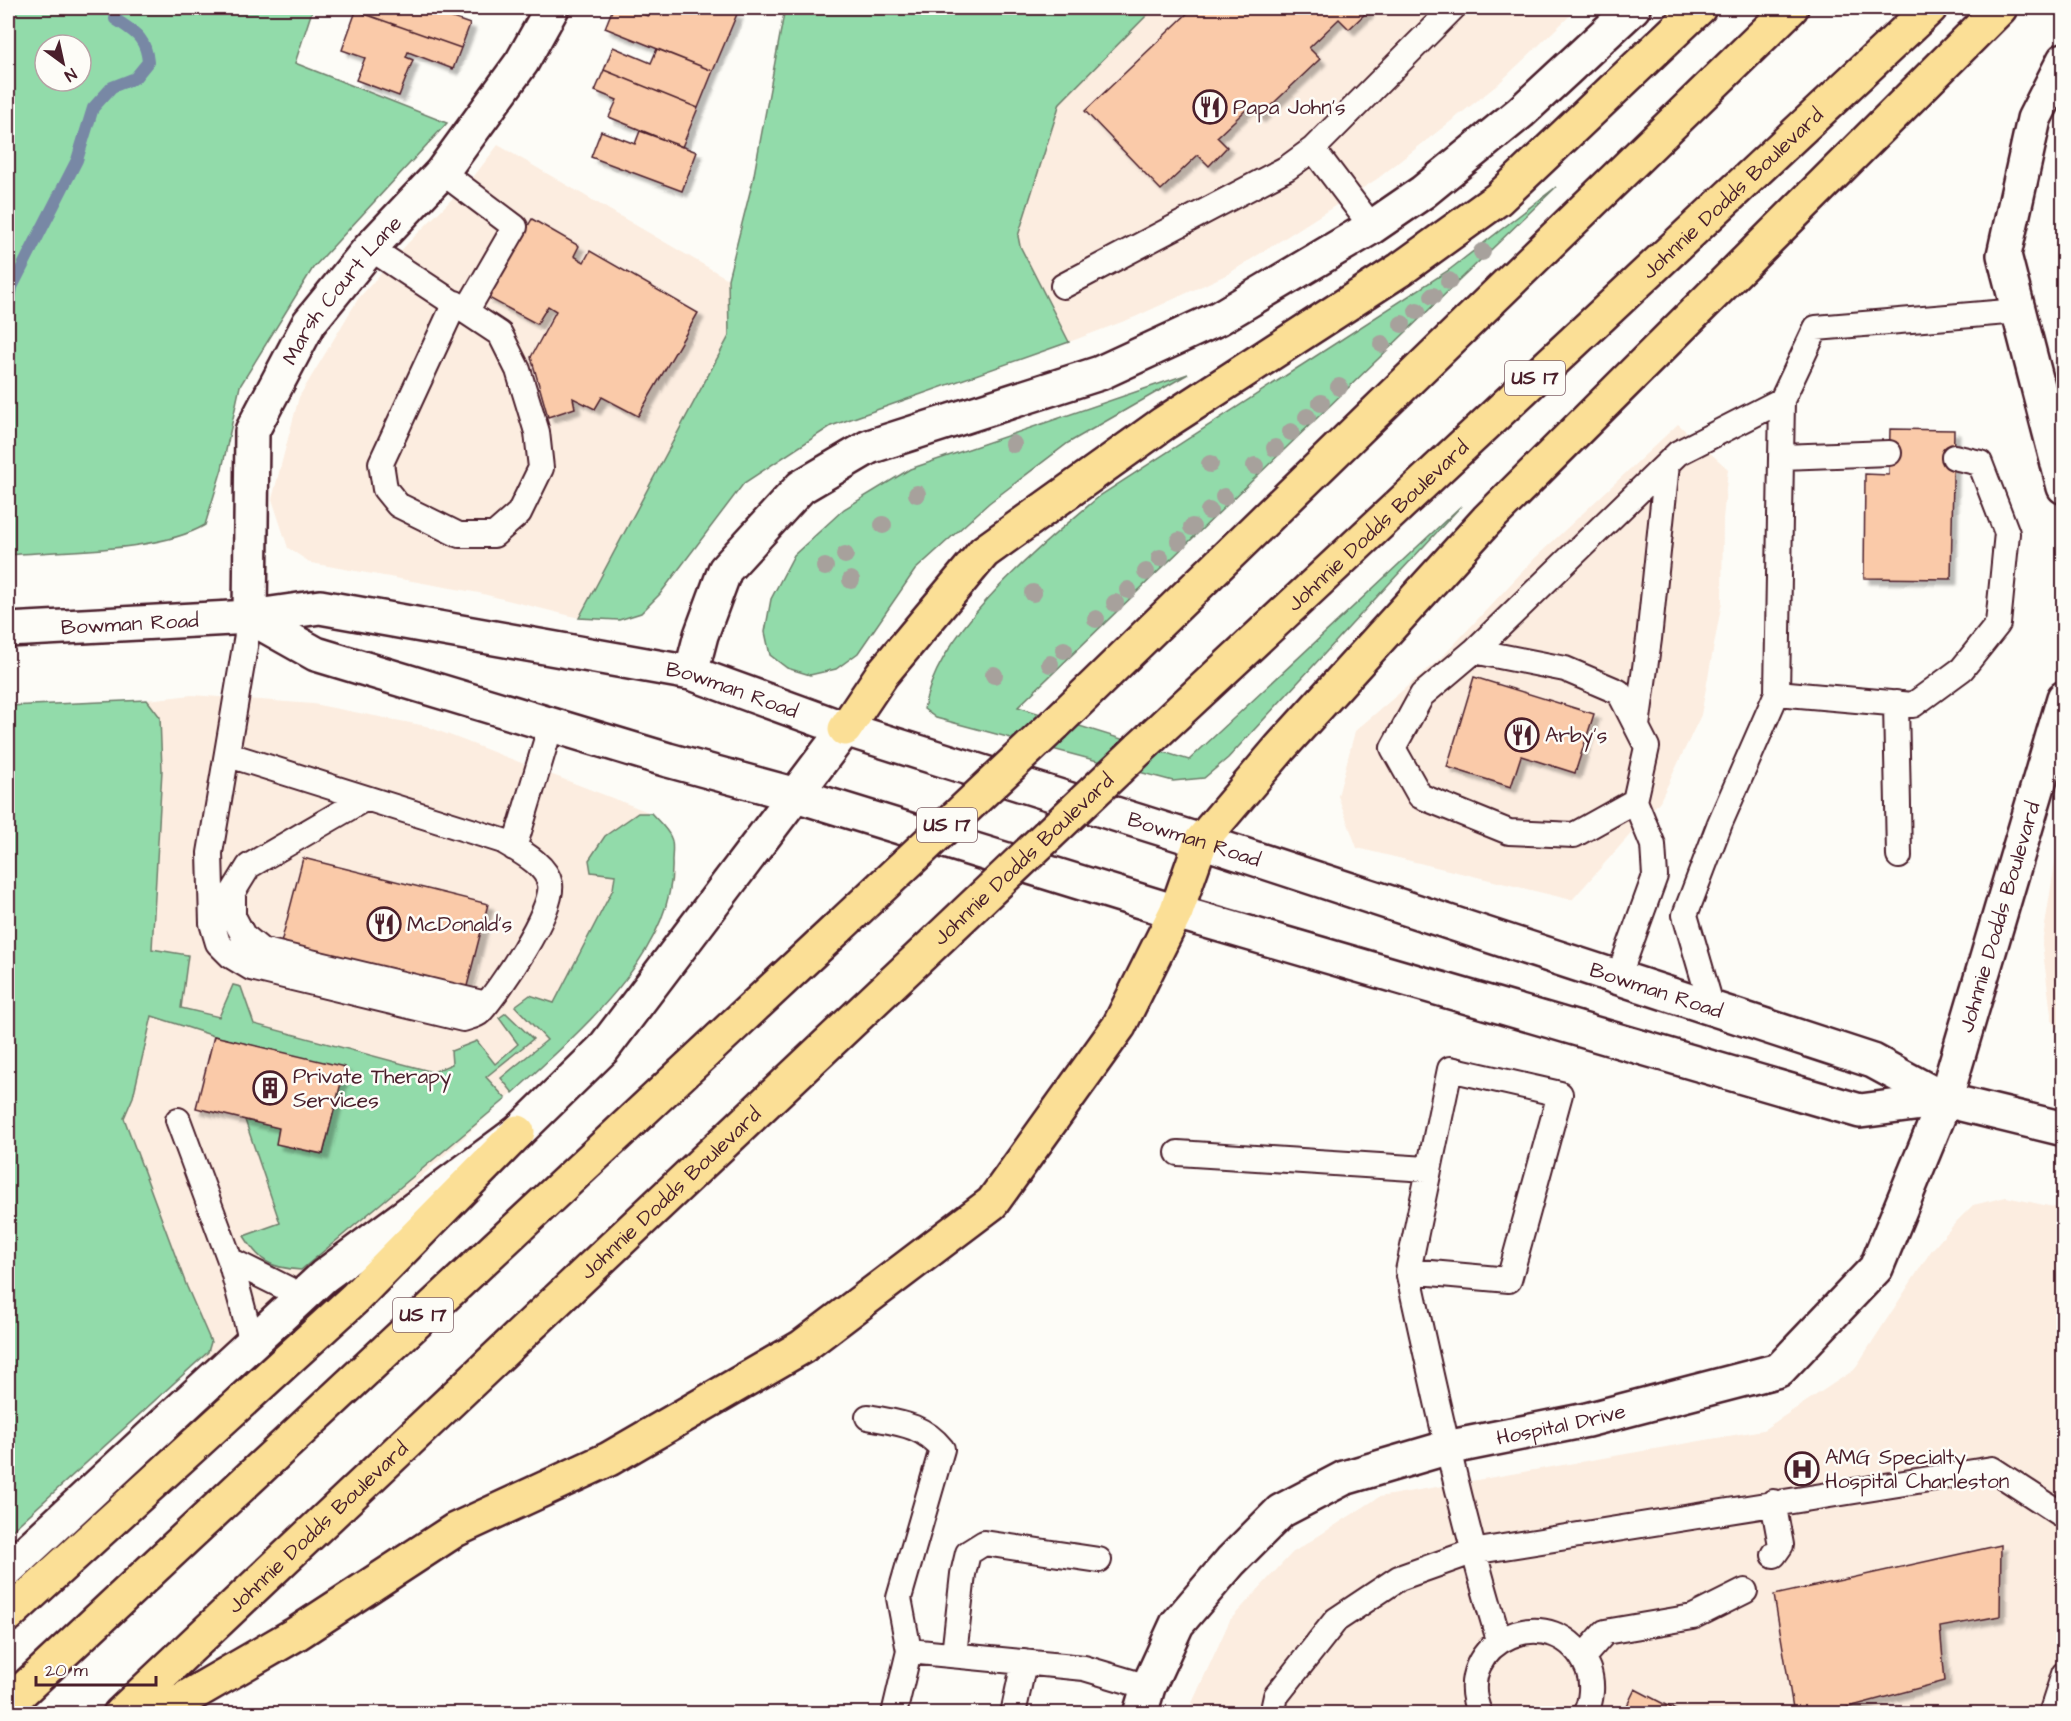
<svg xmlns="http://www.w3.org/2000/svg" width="2071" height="1721" viewBox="0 0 2071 1721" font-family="'Architects Daughter',sans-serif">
<defs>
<filter id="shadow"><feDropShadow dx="5.5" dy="5.5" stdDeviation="1.5" flood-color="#0004"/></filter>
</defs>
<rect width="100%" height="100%" fill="#fdfcf7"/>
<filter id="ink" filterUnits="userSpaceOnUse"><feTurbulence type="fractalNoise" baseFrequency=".0167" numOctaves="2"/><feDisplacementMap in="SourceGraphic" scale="12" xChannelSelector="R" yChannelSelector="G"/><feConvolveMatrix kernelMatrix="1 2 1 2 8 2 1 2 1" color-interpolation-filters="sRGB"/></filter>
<g filter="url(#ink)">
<path fill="#fcede0" d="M1154,8h424l-82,78 -119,93 -149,95 -93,43 -66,25 -49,-96 -2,-10 42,-133z
M498,145l230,134 1,57 -150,282 -100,-25 -168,-30 -23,-15 -16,-49 27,-102 59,-98 50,-56 63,-63z
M1678,424l50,45 -5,50 -1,83 -21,113 -41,86 -88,99 -215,-52 -19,-52 17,-65 90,-77 90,-96z
M192,695l121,9 113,22 225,87 20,25 2,41 -16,54 -34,49 -50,55 -364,335 -102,-247 25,-127 15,-298z
M2063,812v221l-11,-11 -10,-78z
M2006,1197l57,12v504l-876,1 43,-94 62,-67 87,-56 384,-67 91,-60 77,-119 26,-30 16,-16z"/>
<path fill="#92dbaa" stroke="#6e7d6a" stroke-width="1.5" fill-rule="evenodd" d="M8,8h305l-18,55 152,60 -134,145 -73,118 -18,83 -17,56c-45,27 -143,25 -197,30zM45,45h36v36h-36z
M785,8h369l-94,95 -42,133 2,10 49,96 -238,84 -87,57 -84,111 -19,19 -22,7 -40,-2 150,-282 -1,-57 25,-99z
M1556,187l-538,520 171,53 272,-254 -233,252 -24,20 -31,3 -237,-63 -12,-9c13,-80 117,-163 177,-214l348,-225z
M1188,374l-120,69 -79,60 -74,67 -57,83 -22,16 -26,6 -23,-7 -17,-13 -5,-23 6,-33 23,-44 50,-46 66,-40z
M147,700l13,17 2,53 -10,179 36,6 -7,53 38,9 14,-32 8,2 13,37 179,48 19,-8 -1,-13 26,-10 18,23 23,-20 -19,-26 7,-5 27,26 -47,38 20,22 -205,171c-31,-2 -41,-8 -57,-34l36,-13 -35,-103 34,8 -2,16 46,10 21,-86 -130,-32 -62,-20 -19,81 -9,21 63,169 24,55 -3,10 -200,182v-828z
M638,813h13c6,7 17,16 20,25 3,6 1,17 1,23 4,92 -98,175 -159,232l-12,-15 46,-38 -32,-34 15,-11 24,8 59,-114 2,-14 -24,-3 -2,-12 16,-24z"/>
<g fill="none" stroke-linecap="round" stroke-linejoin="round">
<path stroke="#7888a5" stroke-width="12" d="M8,312l4,-25 65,-127 16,-52 19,-21 23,-9 13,-16c-2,-25 -14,-30 -33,-43l2,-11"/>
</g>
<path fill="#facaa9" stroke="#4a1f2b" stroke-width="1.5" filter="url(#shadow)" d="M357,8h67l46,16 -9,24 -105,-37z
M613,8h14l21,8 4,-8h69l16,6 -24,57 -108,-43z
M1193,8h171l4,3 -19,18 -10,-10 -30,29 11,11 -61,58 -10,-10 -32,30 10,10 -18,19 -11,-11 -37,35 -76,-79z
M356,11l105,37 -8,21 -45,-17 -2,5 7,3 -14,36 -43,-16 9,-22 -23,-8z
M613,47l38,16 6,-14 56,22 -15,37 -94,-38z
M604,70l94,38 -16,39 -73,-30 8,-17 -22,-9z
M601,131l34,13 5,-13 57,21 -15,39 -91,-34z
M532,219l47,27 -5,10 10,6 6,-11 108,62 -60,103 -36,-19 -7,12 -22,-11 2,10 -27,9 -17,-60 25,-46 -8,-5 -11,18 -50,-27z
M1890,429l64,1 -3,149 -87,-1 1,-104 24,1z
M1474,677l120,37 -19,59 -54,-17 -10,31 -64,-20z
M303,858l185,46 -22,86 -185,-47z
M214,1036l131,31 -22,87 -47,-10 3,-16 -83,-20z
M2001,1545l-1,71 -60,11 5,54 -122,33h-29l-20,-119z
M1635,1689l48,25h-60z
M1565,1709l1,5h-21z"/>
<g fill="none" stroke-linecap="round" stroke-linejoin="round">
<defs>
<path id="lane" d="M1313,149l59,78
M442,172l73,55 -48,83
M370,248l130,86 18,36 19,62 4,36 -22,45 -25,22h-35l-61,-30 -13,-16 -4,-26 74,-160
M1063,286l224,-118 26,-19 140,-141
M1782,457l107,-4
M1474,651l204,-198 104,-53
M1777,693l136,12 49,-36 36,-45 9,-91 -27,-70 -26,-6
M1896,703l3,153
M1637,726l12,-87 18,-175
M229,755l274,86c16,10 43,23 47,43 5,26 -51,107 -70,128 -4,4 -11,5 -17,7l-212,-51 -20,-12 -13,-13 -6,-20 -2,-70 40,-236
M366,798l-117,68 -16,26v24l10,19 18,15 225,54
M514,848l37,-123
M1618,978l37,-102 -2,-31 -18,-44 12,-54 -28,-55 -54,-23 -91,-18 -52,44 -29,53 27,48 89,36 65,3 61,-34
M1712,1008l-27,-93 35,-92 57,-130 5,-293 34,-72 203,-17
M178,1120l52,140
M1178,1153l249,16
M1408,1271l42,-202 110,25 -51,186 -101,-9c27,124 54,247 91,369
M252,1343l-22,-83 72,36
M868,1417c30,6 54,7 74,32l-43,149 10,53 175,17 64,19
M1773,1502l8,43 -7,10
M954,1655l9,-81 5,-21 16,-10 115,17
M1583,1657l22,-25 88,-15 52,-26
M894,1714l15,-63
M1013,1714l11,-52
M1272,1714l4,-18 60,-76 63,-42 73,-26 520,-83 72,47
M1480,1714c-33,-73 77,-120 108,-45 5,13 4,32 -3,45
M2051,1714l13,-40"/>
<g id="street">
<path id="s1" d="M250,617l2,-186 57,-108 61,-75 72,-76 80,-110 30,-54"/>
</g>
<g id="secondary">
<path d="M2064,60l-30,59 -30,136 60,232"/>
<path d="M250,617l66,37 352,106 128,35 380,117 684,199 85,-11"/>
<path id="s2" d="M8,630l242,-13 70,-10 371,66 154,56 356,112 672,220 72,39 119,29"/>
<path d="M691,673l10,-38 24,-65 76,-83 68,-40 231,-74 119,-55 153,-91 51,-35 98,-80 112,-104"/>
<path d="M8,1569l316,-293 194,-144 85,-83 242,-320"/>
<path id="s3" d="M1140,1714l8,-27 29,-63 54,-63 50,-50 63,-33 102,-30 141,-28 192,-50 97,-102 69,-168 119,-402"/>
</g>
<g id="highway">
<path d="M1055,724l736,-716"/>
<path d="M845,729l37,-55 102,-122 180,-129 237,-154 97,-70 201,-191"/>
<path id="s4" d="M1139,749l791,-741"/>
<path d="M8,1615l346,-316 164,-167"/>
<path d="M8,1704l831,-777"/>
<path id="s5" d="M120,1714l806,-763"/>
<path d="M158,1714l138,-80 159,-104 154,-71 193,-112 190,-144 127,-177 57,-114 25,-71 79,-93 207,-228 513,-512"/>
</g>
</defs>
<use href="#lane" stroke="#4a1f2b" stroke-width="28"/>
<use href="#street" stroke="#4a1f2b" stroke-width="38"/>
<use href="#secondary" stroke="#4a1f2b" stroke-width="38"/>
<use href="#highway" stroke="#4a1f2b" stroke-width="38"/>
<use href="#lane" stroke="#fdfcf7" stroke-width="24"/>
<use href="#street" stroke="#fdfcf7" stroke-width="33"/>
<use href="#secondary" stroke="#fdfcf7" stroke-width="33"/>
<use href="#highway" stroke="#fbdf96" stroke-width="33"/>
<defs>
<g id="highway-bridge">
<path d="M839,927l216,-203"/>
<path id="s6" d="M926,951l213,-202"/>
</g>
</defs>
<use href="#highway-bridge" stroke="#4a1f2b" stroke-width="38" stroke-linecap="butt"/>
<use href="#highway-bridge" stroke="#fbdf96" stroke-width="33"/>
</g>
<g fill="#a7a19c">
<circle cx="1482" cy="252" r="9"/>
<circle cx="1449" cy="281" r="9"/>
<circle cx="1433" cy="296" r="9"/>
<circle cx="1417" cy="311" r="9"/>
<circle cx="1402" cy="324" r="9"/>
<circle cx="1382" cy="344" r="9"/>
<circle cx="1339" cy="387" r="9"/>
<circle cx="1321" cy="403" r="9"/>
<circle cx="1307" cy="417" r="9"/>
<circle cx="1291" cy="432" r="9"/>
<circle cx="1013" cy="444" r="9"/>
<circle cx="1275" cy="448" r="9"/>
<circle cx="1210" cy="464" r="9"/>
<circle cx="1255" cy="466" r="9"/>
<circle cx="917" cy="494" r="9"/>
<circle cx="1224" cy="497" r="9"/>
<circle cx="1209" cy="511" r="9"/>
<circle cx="883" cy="525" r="9"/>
<circle cx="1192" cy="527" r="9"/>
<circle cx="1179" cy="541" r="9"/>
<circle cx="845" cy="555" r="9"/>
<circle cx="1160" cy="558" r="9"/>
<circle cx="825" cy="567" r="9"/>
<circle cx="1146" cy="572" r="9"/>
<circle cx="851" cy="580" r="9"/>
<circle cx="1128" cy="590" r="9"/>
<circle cx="1033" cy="593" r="9"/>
<circle cx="1115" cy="603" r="9"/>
<circle cx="1096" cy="619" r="9"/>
<circle cx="1064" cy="650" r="9"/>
<circle cx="1050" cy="664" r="9"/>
<circle cx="994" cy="675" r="9"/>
</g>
</g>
<defs>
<symbol id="restaurant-ring" viewBox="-11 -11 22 22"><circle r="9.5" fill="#fdfcf7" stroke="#4a1f2b" stroke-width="1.5"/><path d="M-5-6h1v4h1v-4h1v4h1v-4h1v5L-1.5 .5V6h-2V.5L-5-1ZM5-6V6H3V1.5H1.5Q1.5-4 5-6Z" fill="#4a1f2b"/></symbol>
<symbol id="building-ring" viewBox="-11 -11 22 22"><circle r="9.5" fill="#fdfcf7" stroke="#4a1f2b" stroke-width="1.5"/><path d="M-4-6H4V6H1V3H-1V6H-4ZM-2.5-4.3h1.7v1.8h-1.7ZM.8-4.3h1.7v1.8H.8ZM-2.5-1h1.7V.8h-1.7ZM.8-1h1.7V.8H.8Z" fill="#4a1f2b"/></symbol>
<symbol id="hospital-ring" viewBox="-11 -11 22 22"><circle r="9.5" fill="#fdfcf7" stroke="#4a1f2b" stroke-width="1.5"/><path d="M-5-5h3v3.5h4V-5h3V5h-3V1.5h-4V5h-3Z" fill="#4a1f2b"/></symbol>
</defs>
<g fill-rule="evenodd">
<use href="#restaurant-ring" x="1191" y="88" width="38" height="38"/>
<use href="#restaurant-ring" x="1503" y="716" width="38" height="38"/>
<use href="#restaurant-ring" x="365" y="905" width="38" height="38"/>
<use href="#building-ring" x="251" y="1069" width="38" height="38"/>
<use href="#hospital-ring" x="1783" y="1450" width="38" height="38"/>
</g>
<g text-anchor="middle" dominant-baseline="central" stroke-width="5" stroke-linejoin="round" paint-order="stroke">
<g fill="#fdfcf7" stroke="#806168" stroke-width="1.5">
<rect x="1505" y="361" width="60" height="34" rx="4.5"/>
<rect x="917" y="808" width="60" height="34" rx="4.5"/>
<rect x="393" y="1298" width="60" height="34" rx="4.5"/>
</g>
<g font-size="20" font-weight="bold" fill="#4a1f2b">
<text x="1535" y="378">US 17</text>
<text x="947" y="825">US 17</text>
<text x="423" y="1315">US 17</text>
</g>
<g font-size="21" fill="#4a1f2b" stroke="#fdfcf7" text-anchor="start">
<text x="1233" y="107">Papa John's</text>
<text x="1545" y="735">Arby's</text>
<text x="407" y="924">McDonald's</text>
<text x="293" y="1076">Private Therapy<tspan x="293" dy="24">Services</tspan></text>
<text x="1825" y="1457">AMG Specialty<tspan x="1825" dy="24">Hospital Charleston</tspan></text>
</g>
<g font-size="21" fill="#4a1f2b" stroke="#fdfcf7">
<text stroke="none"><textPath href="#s4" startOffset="813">Johnnie Dodds Boulevard</textPath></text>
<text stroke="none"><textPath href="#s1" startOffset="354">Marsh Court Lane</textPath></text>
<text stroke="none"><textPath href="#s4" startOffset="327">Johnnie Dodds Boulevard</textPath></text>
<text stroke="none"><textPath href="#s2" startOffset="122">Bowman Road</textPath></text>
<text stroke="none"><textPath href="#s2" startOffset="734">Bowman Road</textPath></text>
<text stroke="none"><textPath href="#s2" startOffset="1220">Bowman Road</textPath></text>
<text stroke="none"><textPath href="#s6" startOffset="134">Johnnie Dodds Boulevard</textPath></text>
<text stroke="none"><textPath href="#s3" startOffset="1284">Johnnie Dodds Boulevard</textPath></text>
<text stroke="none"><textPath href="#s2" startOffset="1706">Bowman Road</textPath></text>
<text stroke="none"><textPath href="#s5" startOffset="758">Johnnie Dodds Boulevard</textPath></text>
<text stroke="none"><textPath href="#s3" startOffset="546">Hospital Drive</textPath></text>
<text stroke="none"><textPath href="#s5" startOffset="272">Johnnie Dodds Boulevard</textPath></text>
</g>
</g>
<rect width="2071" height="1721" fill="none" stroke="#fdfcf7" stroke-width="30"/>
<rect x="15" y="15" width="2041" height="1691" fill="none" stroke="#4a1f2b" stroke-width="2" filter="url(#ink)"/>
<g transform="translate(63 63) rotate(147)"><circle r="28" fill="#fdfcf7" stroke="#b5a4a5" stroke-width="1.5"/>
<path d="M0-4.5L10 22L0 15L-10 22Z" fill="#4a1f2b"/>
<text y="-9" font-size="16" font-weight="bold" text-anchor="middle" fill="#4a1f2b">N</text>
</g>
<path d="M36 1676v9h120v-9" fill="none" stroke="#4a1f2b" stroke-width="3"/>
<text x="45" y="1676" font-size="18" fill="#4a1f2b" stroke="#fdfcf7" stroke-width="4.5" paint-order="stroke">20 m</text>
</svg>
